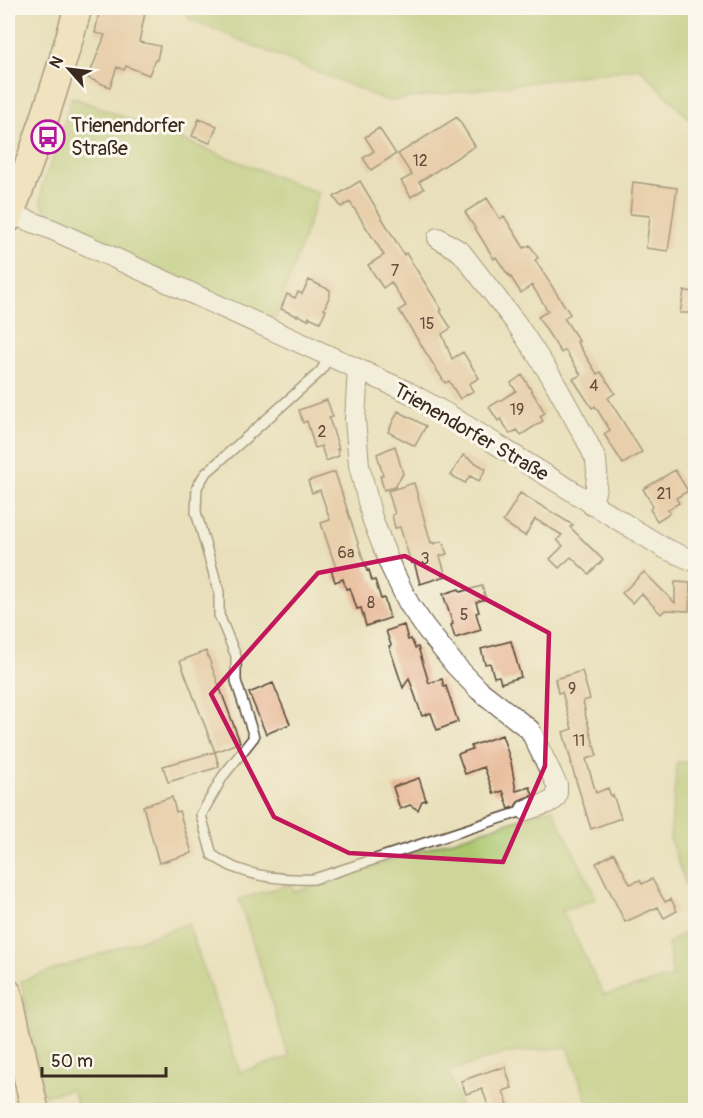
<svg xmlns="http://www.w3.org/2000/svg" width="703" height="1118" viewBox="0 0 703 1118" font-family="Pangolin,sans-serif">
<rect width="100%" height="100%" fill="#fbf7ec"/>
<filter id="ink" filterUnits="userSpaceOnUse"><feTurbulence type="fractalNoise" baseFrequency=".0167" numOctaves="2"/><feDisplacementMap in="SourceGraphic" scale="12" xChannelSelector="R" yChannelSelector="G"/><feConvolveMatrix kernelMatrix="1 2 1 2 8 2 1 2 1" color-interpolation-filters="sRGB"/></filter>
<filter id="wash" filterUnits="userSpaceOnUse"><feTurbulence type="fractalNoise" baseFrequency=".008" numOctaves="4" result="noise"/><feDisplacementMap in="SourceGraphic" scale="24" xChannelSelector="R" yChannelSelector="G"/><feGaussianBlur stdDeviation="1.35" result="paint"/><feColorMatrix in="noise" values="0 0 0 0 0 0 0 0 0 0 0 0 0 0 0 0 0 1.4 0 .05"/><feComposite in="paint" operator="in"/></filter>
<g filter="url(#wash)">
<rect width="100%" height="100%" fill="#e9e0bb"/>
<path fill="#aac76e" stroke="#727846" stroke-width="1.5" d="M186,8h509v117l-55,-57 -252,33 -199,-82z
M72,97l247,96 -44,127 -118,-51 -104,-50 -8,-9 -4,-9 1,-15 17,-44z
M677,762h18v149l-25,-72z
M552,808l45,91 -35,11 42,85 69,-18 -5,-34 27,-16 1,120 -4,2 3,14v47h-105l-22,-63 -67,7 -52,18 13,38h-382l-9,-21 -27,7 -23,-115 167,-57 52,148 49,-15 -50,-158 53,-15 2,8z"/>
<g id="blocks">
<path fill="#e7b896" d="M100,8h18l27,5 -6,29 21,4 -3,14h-2l-6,15 -23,-9 -2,4 -7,-3 -7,20 -22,-9 17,-43 -10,-2z
M457,117l18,29 -56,36 5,7 -13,8 -10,-16 11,-6 -14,-21z
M199,119l18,7 -7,17 -18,-7z
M379,128l17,26 -25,16 -8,-12 11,-7 -9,-14z
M360,181l44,74 2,-2 36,57 -2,1 11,17 -9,6 10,25 11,-7 16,26 -10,6 4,7 -13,8 -11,-18 -4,2 -46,-73 7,-4 -15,-24 -8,6 -15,-23 16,-10 -34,-53 -9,5 -7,-10z
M633,182l44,6 -9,63 -22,-3 4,-32 -20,-2z
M487,198l13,21 4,-3 20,32 6,-3 8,13 -3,2 35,54 -6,4 15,23 -2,1 20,32 4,-2 14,21 -7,5 34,54 -19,12 -19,-30 6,-4 -15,-24 -3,2 -19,-29 8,-4 -16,-25 -4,3 -23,-36 10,-6 -16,-26 -11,8 -12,-19 -1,1 -12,-18 -2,2 -29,-47z
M309,280l21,10v5l-6,14 2,1 -6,12 -11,-5 -1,3 -10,-5 -1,1 -16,-7 6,-15 8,4 3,-6 4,2z
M684,291l12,1v21h-16z
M522,375l23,38 -5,3 3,5 -22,14 -4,-5 -7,4 -9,-15 -3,2 -9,-14 27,-16 -5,-8z
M327,400l6,17 -4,1 10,31h-2l2,7 -13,5 -5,-15 -6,2 -8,-27 -4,2 -4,-13z
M398,411l28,15 -11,20 -27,-14z
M395,446l8,28 -8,13 -11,3 -4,-14 3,-1 -6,-21z
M463,455l23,14 -7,12 -9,-5 -5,7 -14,-8z
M675,470l13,21 -12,7 3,5 -11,7 2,3 -13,8 -7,-12 3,-3 -10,-17z
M335,472l32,99 2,-1 3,11 3,-1 6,19 3,-1 6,20 -24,8 -5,-18 -4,1 -7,-21 -4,1 -3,-10 -8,3 -4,-13 5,-1 -15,-45 9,-3 -10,-30 -8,3 -4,-12z
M414,483l17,60 2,-1 1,2 8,-3 5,13 -7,2 6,20 -26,8 -6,-22 -3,1 -11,-36 -5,1 -3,-13 3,-1 -7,-23z
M520,493l53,32 -3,2 33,33 -14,14 -18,-17 -12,11 -9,-9 13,-13 -6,-6 5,-5 -27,-16 -10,17 -22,-14z
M644,572l31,31v-21l15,1 -1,28 -24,-1 -4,4 -20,-21 -9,10 -10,-10z
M482,586l4,13 -10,3 3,10 -3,1 5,17 -26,8 -4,-13 2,-1 -10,-30 16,-5 1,3z
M404,625l4,15 3,-1 4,9 3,-1 11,36 13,-4 2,8 2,-1 12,36 -21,8 -6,-17 -9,3 -13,-38 -6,10 -14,-42 2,-1 -5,-14z
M511,641l10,36 -20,6 -2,-7 -5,1 -4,-14 -5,1 -4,-15z
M206,651l34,91 -25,10 -35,-91z
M582,671l8,28 -7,2 2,9h-1l13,46 -11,3 10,34 12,-5 3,8 2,-1 8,23 -30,11 -20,-65h1l-9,-32 9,-3 -10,-37 -4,1 -3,-14z
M273,683l17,41 -24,10 -17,-41z
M502,735l9,27 5,29 14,-4 3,8 -11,4 -4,3 -3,5 -6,2 -6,-18 -9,3 -10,-27 -19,7 -7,-20 14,-5 -1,-3z
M215,752l4,15 -51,15 -5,-16z
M419,778l7,22 -4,1 -4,9 -8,-5 -10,4 -7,-22z
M172,797l4,15 3,-1 13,42 -33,10 -16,-57z
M614,853l16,31 10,-4 2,4 10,-5 13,23 6,-3 6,12 -13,7 -6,-11 -33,15 -29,-59z
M505,1067l7,21 -9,3 7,19h-20l-8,-21 -16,5 -5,-13 37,-13v1z"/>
</g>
</g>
<g filter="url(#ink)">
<use href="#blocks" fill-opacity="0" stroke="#554536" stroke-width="1.5"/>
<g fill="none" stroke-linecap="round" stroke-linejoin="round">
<defs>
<path id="service" d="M329,356l-8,15 -116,103 -8,13 -1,25 23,80v23l17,41v25l18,56 -31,39 -22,39 11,40c8,5 17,11 26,14 24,9 50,11 76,10l212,-69"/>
<path id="minor" d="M8,213l43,16 357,163 41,23 215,133 32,14
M438,238l23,14 55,71 35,53 36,65 9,19 1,13 -1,14 -4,18
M358,369l-3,50 4,46 13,53 18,47 19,39 16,23 30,38 24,25 51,40 27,55v8l-2,6 -7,4 -22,7"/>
<path id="secondary" d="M8,219c28,-69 50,-140 70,-211
M8,993l27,117"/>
</defs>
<use href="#service" stroke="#554536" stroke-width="12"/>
<use href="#minor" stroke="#554536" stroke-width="22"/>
<use href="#secondary" stroke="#554536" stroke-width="30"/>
<use href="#service" stroke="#fff" stroke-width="9"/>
<use href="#minor" stroke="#fff" stroke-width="20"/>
<use href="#secondary" stroke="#fae7c3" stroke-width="27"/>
</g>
</g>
<path d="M0 0H703V1118H0ZM405,556l144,77 -4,133 -42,96 -154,-9 -75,-36 -63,-123 107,-121z" fill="#e9e0bb" fill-opacity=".55" fill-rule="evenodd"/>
<path fill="none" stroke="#c2185b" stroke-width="4.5" stroke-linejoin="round" d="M405,556l144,77 -4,133 -42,96 -154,-9 -75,-36 -63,-123 107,-121z"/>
<defs>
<symbol id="bus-ring" viewBox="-11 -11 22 22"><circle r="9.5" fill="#fbf7ec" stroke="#b5179e" stroke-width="1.5"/><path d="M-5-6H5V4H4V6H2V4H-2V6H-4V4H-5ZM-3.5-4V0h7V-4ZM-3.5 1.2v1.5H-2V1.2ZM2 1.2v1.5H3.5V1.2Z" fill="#b5179e"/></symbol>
</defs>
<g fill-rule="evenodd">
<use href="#bus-ring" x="29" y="118" width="38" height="38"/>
</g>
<g text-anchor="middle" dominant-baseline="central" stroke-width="6" stroke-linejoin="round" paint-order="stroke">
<g font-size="16" fill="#664e3c">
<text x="420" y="161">12</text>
<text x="395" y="271">7</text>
<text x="427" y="324">15</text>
<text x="594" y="386">4</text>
<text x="517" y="410">19</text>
<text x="322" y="432">2</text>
<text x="664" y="494">21</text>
<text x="346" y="553">6a</text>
<text x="425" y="559">3</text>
<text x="371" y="603">8</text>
<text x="464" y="615">5</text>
<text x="572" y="689">9</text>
<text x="579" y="741">11</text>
</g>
<g font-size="20" fill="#3b2a1e" stroke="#fbf7ec" text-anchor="start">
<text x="71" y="125">Trienendorfer<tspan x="71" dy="23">Straße</tspan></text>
</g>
<g font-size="20" fill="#3b2a1e" stroke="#fbf7ec">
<text transform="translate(471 432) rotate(30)">Trienendorfer Straße</text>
</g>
</g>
<rect width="703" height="1118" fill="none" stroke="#fbf7ec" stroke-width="30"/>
<g transform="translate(69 69) rotate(298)" stroke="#fbf7ec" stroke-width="4.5" paint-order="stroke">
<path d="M0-4.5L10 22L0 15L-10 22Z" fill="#3b2a1e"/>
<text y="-9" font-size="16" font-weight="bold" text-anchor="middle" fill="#3b2a1e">N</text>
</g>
<path d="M42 1067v9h124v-9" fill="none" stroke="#3b2a1e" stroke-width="3"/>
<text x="51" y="1067" font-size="18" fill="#3b2a1e" stroke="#fbf7ec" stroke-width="4.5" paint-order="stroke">50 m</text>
</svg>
